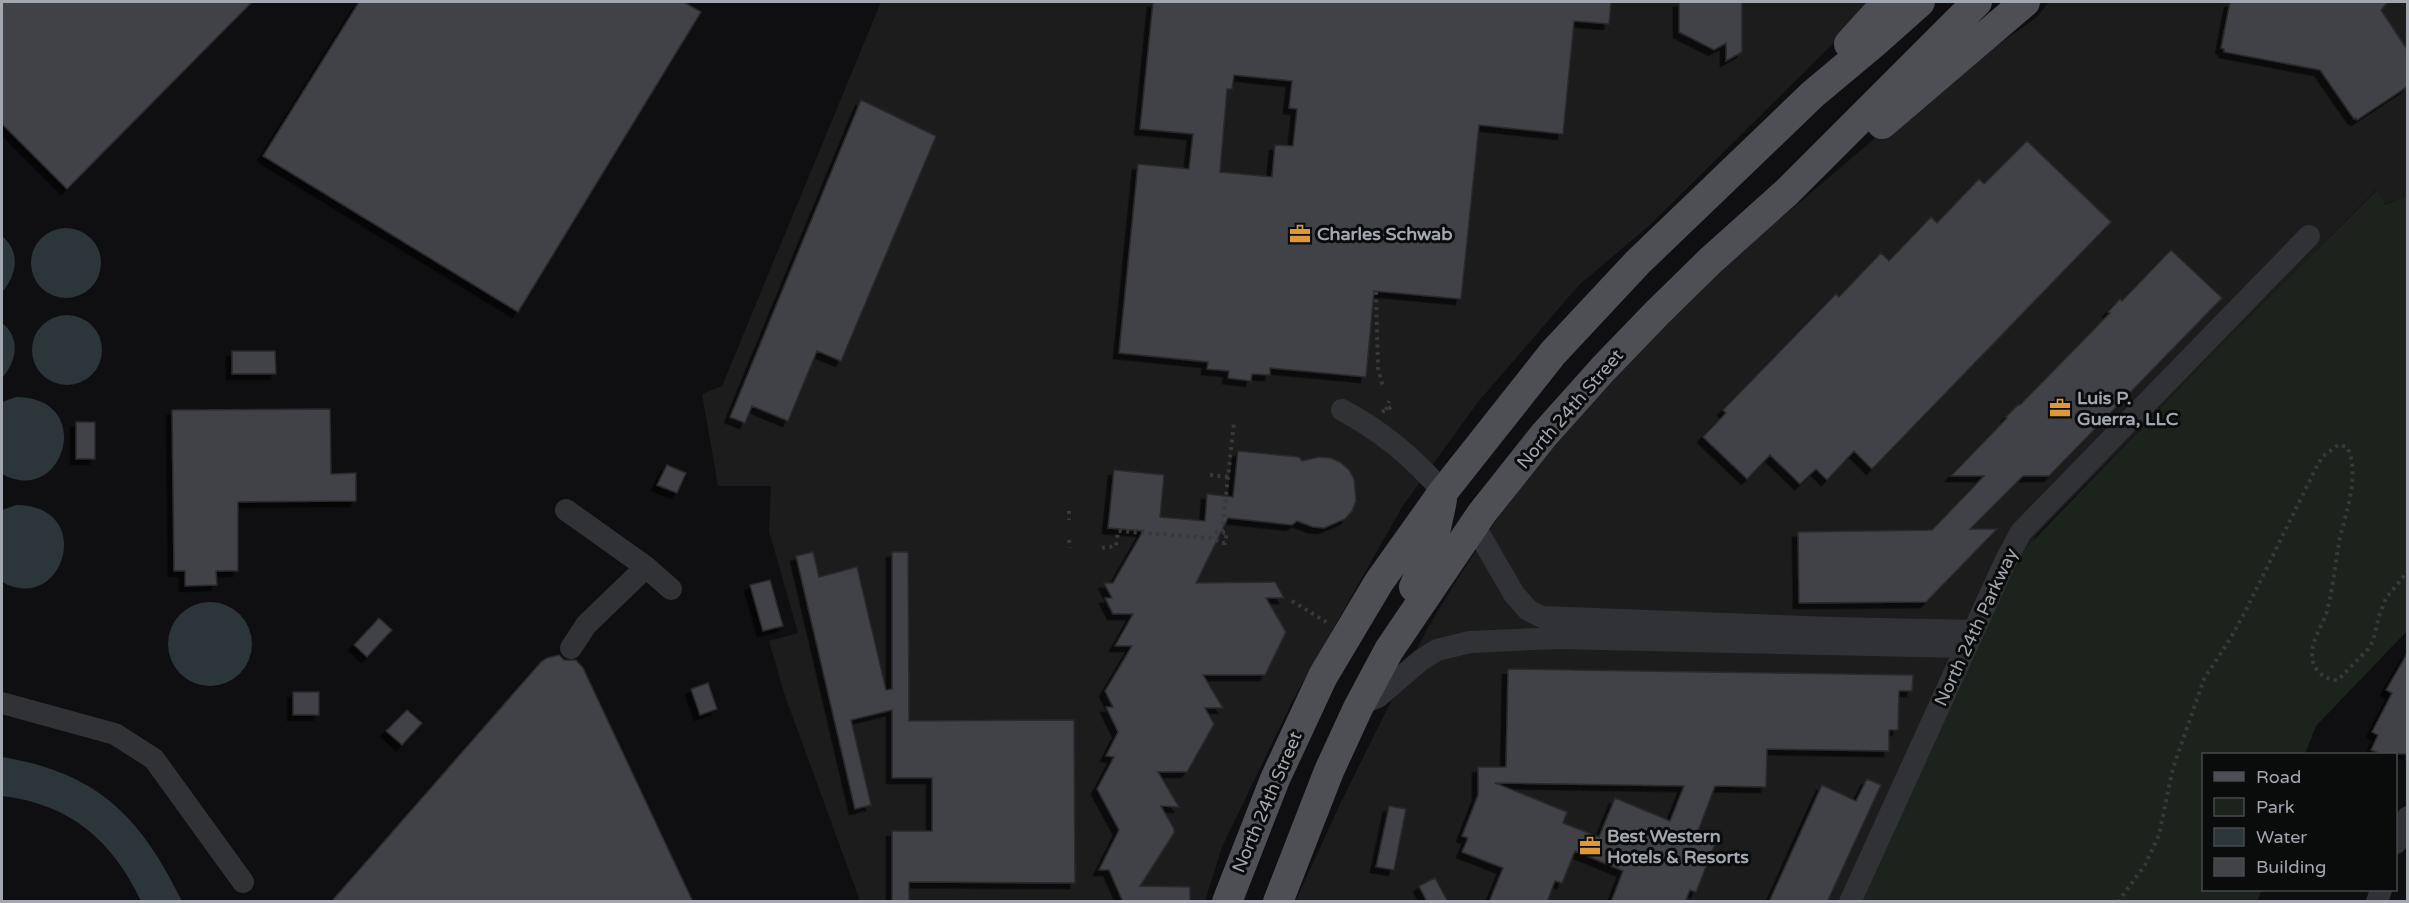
<svg xmlns="http://www.w3.org/2000/svg" width="2409" height="903" viewBox="0 0 2409 903" font-family="'Varela Round',sans-serif">
<defs>
<filter id="shadow"><feDropShadow dx="-5.5" dy="5.5" stdDeviation="0" flood-color="#0009"/></filter>
</defs>
<rect width="100%" height="100%" fill="#0f0f11"/>
<path fill="#1c1c1d" d="M881,2h994l-224,222 -72,61 -101,117 -76,105 -108,191 -72,149 -17,54h-345l-76,-208 -15,-52 29,-8 -29,-102 2,-45h-53l-16,-92 20,-8z
M2049,2h358v193l-23,10 -8,-15 -340,345 -174,366 -567,1 46,-100 86,-173 31,-51 39,-59 57,-76 83,-93 68,-67 209,-178 123,-88z"/>
<path fill="#1c231d" d="M2377,190l8,15 22,-10v436l-91,95 -11,28h-101v136h58l-5,11 -395,1 112,-253 49,-98 194,-201z"/>
<path fill="#2c353a" d="M31 263a35 35 0 1 1 70 0a35 35 0 1 1-70 0Z
M2,236c19,16 15,39 0,56z
M32 350a35 35 0 1 1 70 0a35 35 0 1 1-70 0Z
M2,323c19,15 15,38 0,55z
M16,397c81,0 48,111 -14,77v-72z
M16,505c81,0 48,111 -14,77v-72z
M168 644a42 42 0 1 1 84 0a42 42 0 1 1-84 0Z
M2,757c96,16 138,59 180,144h-41c-29,-61 -71,-97 -139,-105z"/>
<path fill="#414346" stroke="#2a2a2c" stroke-width="1.5" fill-rule="evenodd" filter="url(#shadow)" d="M2,2h250l-185,187 -65,-65z
M359,2h325l17,10 -183,300 -255,-156z
M1153,2h458l-2,22 -35,-3 -11,113 -84,-9 -18,174 -87,-8 -8,86 -96,-9v7l-18,-1 -1,7 -23,-3 1,-7 -22,-2 1,-7 -89,-9 19,-189 51,5 4,-35 -53,-5zM1234,75l58,6 -3,27 8,1 -4,37 -18,-1 -3,32 -52,-5 7,-83h5z
M1679,2h63v50l-16,9v-18l-12,7 -35,-18z
M2230,2h158l-7,8 27,41v35l-51,34 -1,-2 -2,1 -34,-49 -96,-18v-3l-3,-1z
M861,100l75,36 -95,225 -24,-10 -29,70 -36,-15 -7,17 -15,-6z
M2027,141l84,81 -239,247 -18,-18 -27,29 -11,-11 -16,15 -30,-29 -23,24 -44,-42 23,-24 -3,-3 113,-116 3,3 42,-44 8,8 42,-44 6,6 42,-44 5,5z
M2171,250l51,48 -173,178h-26l-53,53h27l-71,73 -127,1 -1,-71 134,-2 52,-54h-33l56,-58 -1,-1 13,-13 1,1 90,-92 -2,-1 12,-13 2,2z
M232,351h43l1,23h-44z
M330,409l1,65 25,-1v28l-118,1v69h-22l1,14 -32,1v-15h-11l-2,-161z
M76,422h19v37h-19z
M1238,451l61,6 3,4 17,-4 11,1 10,4 9,8 5,9 2,22 -4,10 -7,8 -21,9 -11,-1 -16,-6 -5,4 -64,-7 -32,65 79,-1 9,16h-18l20,34 -21,43h-62l20,33h-18l9,16 -27,48h-29l21,35 -18,-1 13,23v4l-34,53 50,1v15h-67l-14,-32h-10l20,-40 -22,-41 17,-32 -8,-1 12,-24 -12,-25h7l-8,-16 27,-45h-17l18,-32h-20l-8,-16h7l-8,-15h9l30,-52 -35,-3 6,-58 50,5 -4,42 45,4 2,-27 26,3z
M667,465l19,8 -9,20 -20,-8z
M813,552l6,25 38,-10 29,123 6,-1v-137h16l1,169 165,-1 1,163 -166,-1v20h-17v-71h40v-53h-40v-68l-41,10 20,85 -16,4 -59,-253z
M770,580l13,46 -20,5 -13,-46z
M379,618l13,12 -25,27 -13,-12z
M2408,652v102h-27l-10,-4 7,-15 -6,-3 20,-39 -6,-3z
M559,655l5,5h12l7,8 110,234h-362l210,-240 6,-4z
M1508,669l405,6 -1,16h-13l-1,39h-9v21l-122,-2 -1,38 -51,-1 -17,45 19,8 -21,53 -6,-2 -5,12h-74l12,-31 -48,-20 -13,32 -7,-2 -8,21h-58l14,-34 -41,-16 6,-14 -6,-2 16,-41v-28h28zM1495,783l125,2 64,1 -14,35 -55,-23 -16,39 -36,-14 4,-11z
M708,683l9,26 -17,6 -9,-26z
M293,692h26v23h-26z
M407,710l15,13 -20,22 -16,-14z
M1867,779l14,6 -54,117h-58l53,-117 34,16z
M1389,806l17,3 -12,61 -18,-3z
M1435,878l13,24h-21l-8,-16z"/>
<g fill="none" stroke-linecap="round" stroke-linejoin="round">
<path stroke="#37393c" stroke-width="4" stroke-dasharray="3 4.5" stroke-linecap="butt" d="M1376,292l2,76 5,19
M1386,410l3,-9
M1382,412l10,-5
M1210,475l19,2
M1069,511v9
M1222,532l12,-110
M1069,540l1,8
M1102,548l14,-2 2,-15 94,7 9,5h4l2,-10 -10,-1 -5,6
M1292,601l34,21
M2118,902l27,-37 14,-30 14,-67 31,-89 26,-40 16,-29 71,-144 6,-10 15,-11 9,2c14,28 -2,67 -8,95 -4,23 -6,46 -12,69 -4,14 -15,28 -15,43 0,16 12,26 26,26l30,-31 5,-8 6,-25 7,-18 22,-27"/>
<path stroke="#313235" stroke-width="22" d="M1342,410c40,21 72,48 101,82
M566,510l80,57 25,22
M1474,525l40,69 14,16 14,7 290,11 141,3
M571,648l15,-23 60,-58
M2,703l113,31 39,25 89,123
M1360,704l18,-7 43,-37 16,-10 33,-8 87,-4 408,9
M2396,843l5,-16 7,-10
M1850,902l155,-340 16,-30 288,-296
M2377,902l4,-12"/>
<path stroke="#4d4f54" stroke-width="30" d="M1849,44l38,-42
M1882,124l143,-122
M1414,587c14,-29 23,-56 28,-88
M1227,902l48,-123 48,-103 56,-94 64,-90 110,-139 85,-91 175,-168 61,-51 46,-41
M1278,902l51,-131 29,-63 31,-58 93,-137 62,-78 59,-66 54,-56 53,-52 77,-69 190,-190"/>
</g>
<defs>
<symbol id="office-bare" viewBox="-9 -9 18 18"><path d="M-6-3h4V-5.5h4V-3h4V5H-6ZM-1-4.5V-3h2v-1.5ZM-6 0V1H6V0Z" fill="#df9839" stroke="#0a0b0b" stroke-width="2.5" paint-order="stroke"/></symbol>
</defs>
<g fill-rule="evenodd">
<use href="#office-bare" x="1285" y="219" width="30" height="30"/>
<use href="#office-bare" x="2045" y="393" width="30" height="30"/>
<use href="#office-bare" x="1575" y="831" width="30" height="30"/>
</g>
<g text-anchor="middle" dominant-baseline="central" stroke-width="6" stroke-linejoin="round" paint-order="stroke">
<g font-size="18" font-weight="bold" fill="#a2a7b0" stroke="#0a0b0b" text-anchor="start">
<text x="1317" y="234">Charles Schwab</text>
<text x="2077" y="398">Luis P.<tspan x="2077" dy="21">Guerra, LLC</tspan></text>
<text x="1607" y="836">Best Western<tspan x="1607" dy="21">Hotels &amp; Resorts</tspan></text>
</g>
<g font-size="18" fill="#a2a7b0" stroke="#0a0b0b">
<text transform="translate(1570 409) rotate(-49)">North 24th Street</text>
<text transform="translate(1976 627) rotate(-65)">North 24th Parkway</text>
<text transform="translate(1267 802) rotate(-67)">North 24th Street</text>
</g>
</g>
<rect width="2409" height="903" fill="none" stroke="#a2a7b0" stroke-width="6"/>
<rect x="2202" y="753" width="195" height="138" fill="#0a0b0b" stroke="#47494d" stroke-width="1.5"/>
<rect x="2214" y="772" width="30" height="9" fill="#4d4f54" stroke="#47494d" stroke-width="1.5"/>
<text x="2256" y="783" font-size="18" fill="#a2a7b0">Road</text>
<rect x="2214" y="798" width="30" height="18" fill="#1c231d" stroke="#47494d" stroke-width="1.5"/>
<text x="2256" y="813" font-size="18" fill="#a2a7b0">Park</text>
<rect x="2214" y="828" width="30" height="18" fill="#2c353a" stroke="#47494d" stroke-width="1.5"/>
<text x="2256" y="843" font-size="18" fill="#a2a7b0">Water</text>
<rect x="2214" y="858" width="30" height="18" fill="#414346" stroke="#47494d" stroke-width="1.5"/>
<text x="2256" y="873" font-size="18" fill="#a2a7b0">Building</text>
</svg>
